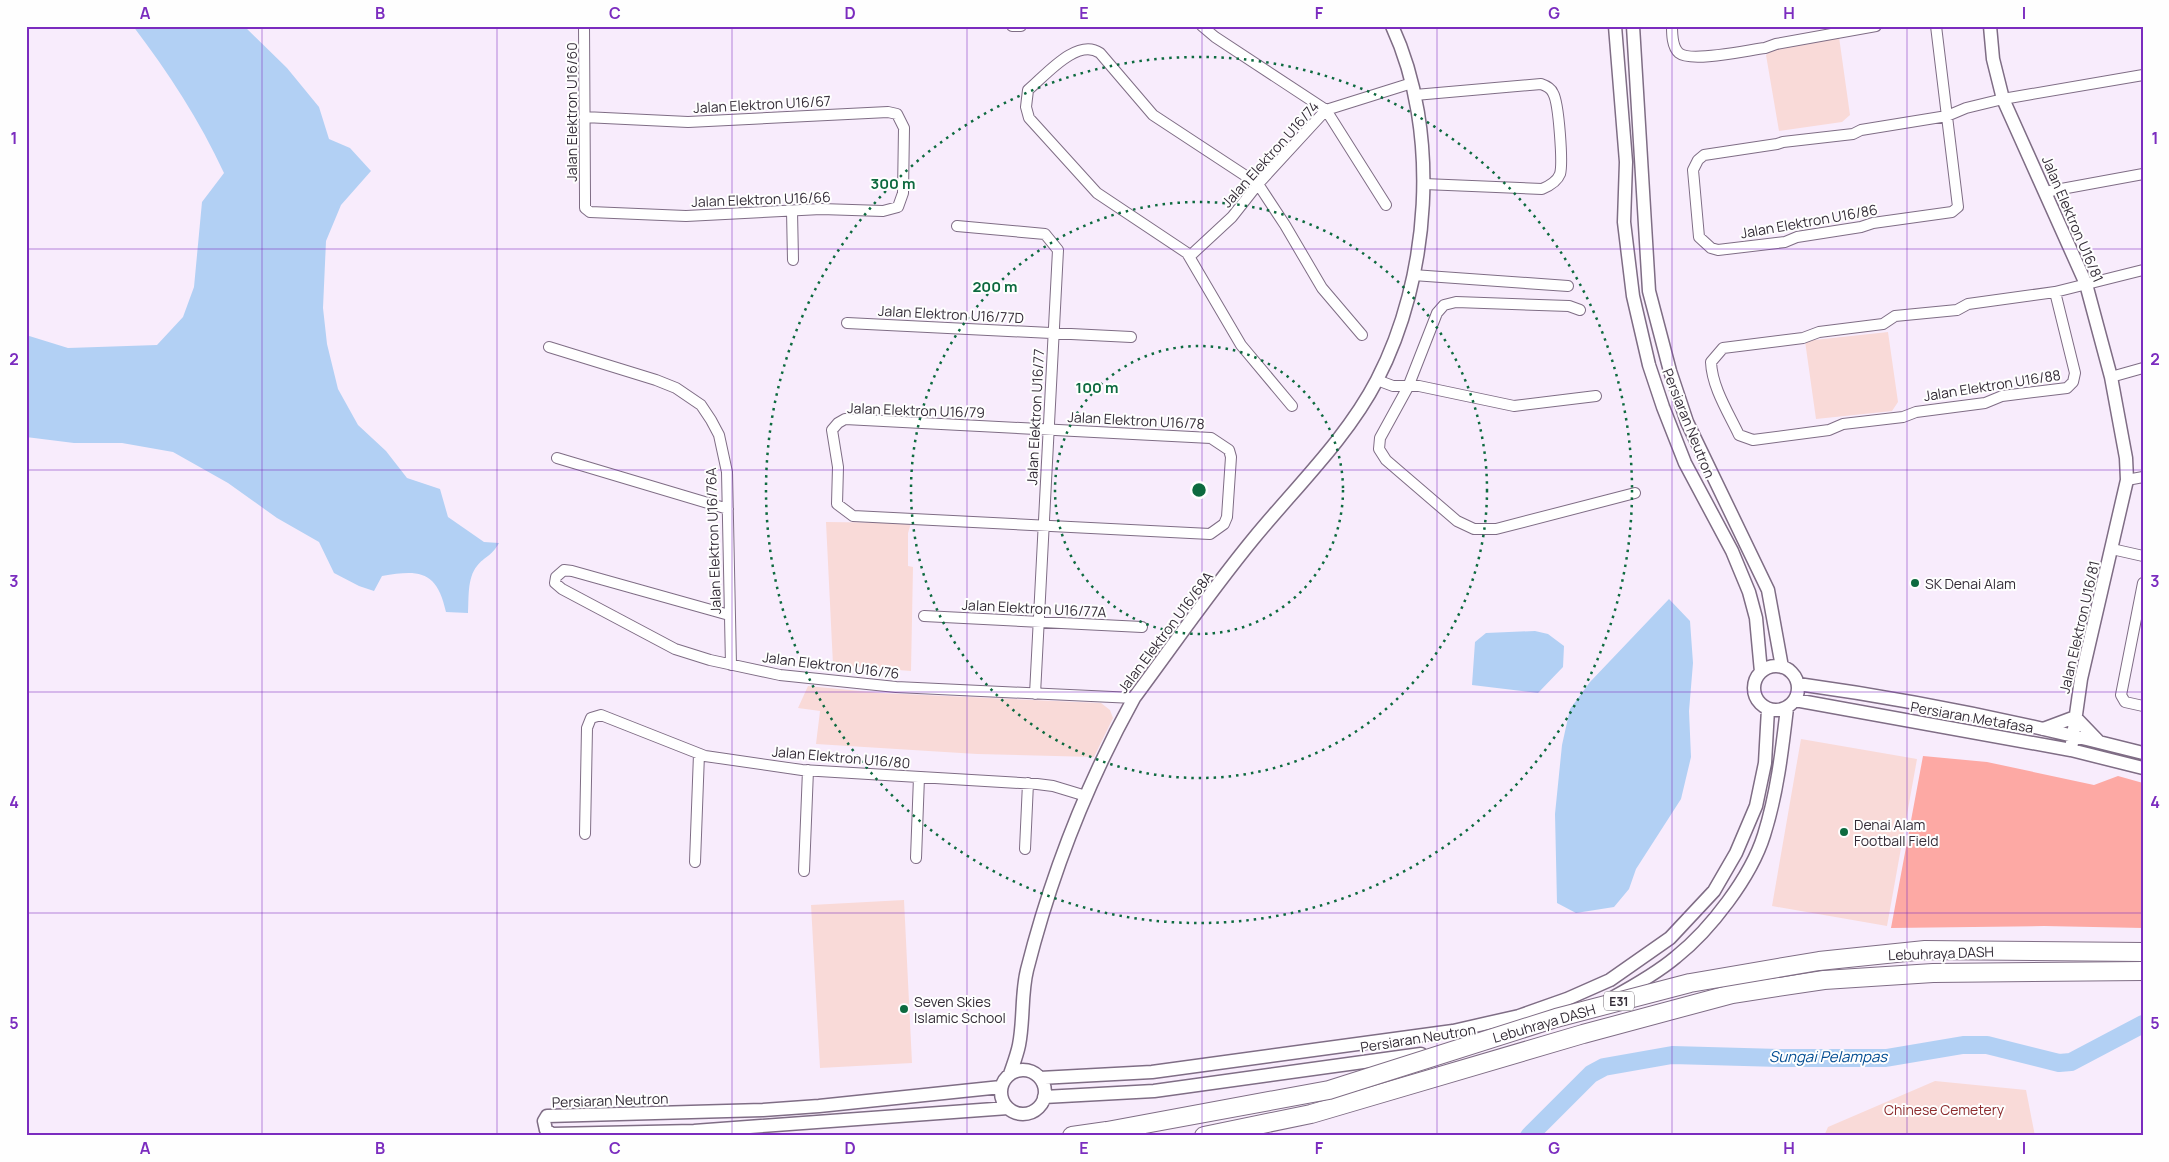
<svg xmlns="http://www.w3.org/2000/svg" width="2169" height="1162" viewBox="0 0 2169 1162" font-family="Manrope,sans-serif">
<rect width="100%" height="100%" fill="#f8ecfc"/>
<path fill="#f9dad8" d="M1839,37l11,78 -8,7 -63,9 -13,-76 7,-5z
M1888,332l10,70 -6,9 -76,8 -11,-78z
M826,522l85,1 -3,10v33l5,1 -2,104 -78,-6z
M808,686l73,7 220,10 9,7 3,8 -19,39 -117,-3 -161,-10 4,-33 -22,-3z
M1801,739l116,20 -30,167 -115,-20z
M904,900l8,163 -92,5 -9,-163z
M1935,1081l91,9 9,46h-211l4,-9z"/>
<path fill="#fda9a4" d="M1923,756l64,6 107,23 24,-9 25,7v145l-99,-2 -153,2z"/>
<path fill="#b2d0f4" d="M133,26h111l43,42 32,39 10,32 21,9 21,23 -30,34 -15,36 -3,67 4,36 11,45 20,36 28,26 21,27 33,11 8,28 36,25 15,1c-8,14 -14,13 -22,23 -10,12 -8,33 -9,47l-22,-1c-9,-41 -26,-43 -64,-36l-8,15 -15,-5 -25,-13 -15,-31 -42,-24 -49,-35 -55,-31 -51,-9h-48l-48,-6v-102l42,13 89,-3 26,-28 11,-30 8,-85 22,-29c-24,-52 -56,-101 -91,-147z
M1669,599l21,22 3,42 -4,48 2,46 -10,42 -45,70 -7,20 -15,18 -38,6 -19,-10 -2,-89 7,-69 8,-36 20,-27z
M1535,631l13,3 16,12 -1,21 -25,26 -66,-8 3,-43 11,-9z"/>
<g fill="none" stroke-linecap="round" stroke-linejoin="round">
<path stroke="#b2d0f4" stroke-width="18" d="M1529,1136l62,-62 13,-7 68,-12 108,3h106l77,-13h24l72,18 12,-1 72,-38"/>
<defs>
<path id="minor" d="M584,26l1,171v11l5,4 96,4 135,-7 62,2 15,-4 5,-14 1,-65 -7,-14 -9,-2 -200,10 -104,-5
M1012,26h9
M1202,26l13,11 111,73 60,95
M1672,26c0,8 0,21 7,27 12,10 69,-3 86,-5l11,-4 100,-18
M1936,26l22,181 -6,5 -79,11 -12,4 -64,10 -12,5 -67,8 -7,-2 -12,-11 -6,-67 5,-10 6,-5 73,-11 6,-2 70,-8 8,-4 86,-14 19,-8 37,-9 140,-24
M1415,95l126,-11c6,2 10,4 12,9 6,10 10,71 7,81 -3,8 -11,12 -18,15l-118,-5
M2045,192l98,-18
M792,211l1,49
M957,226l88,8 13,16 -23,444
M1190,256l42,-39 26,-33 68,-74 86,-27
M1413,275l155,11
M2055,292l20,81 -2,9 -6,6 -65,8 -17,7 -69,9 -13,5 -60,7 -14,6 -76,10 -14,-5c-11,-23 -27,-48 -28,-73l12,-14 80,-10 16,-6 64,-8 12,-8 62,-6 11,-6 87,-12 88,-22
M1580,310l-11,-4 -113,-4 -12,3 -7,8 -29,74 -28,51 -1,11 7,11 71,61 17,8h22l139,-36
M847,323l284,14
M549,347l107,33 20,8 25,17 10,15 8,15 8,37 4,193
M2111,377l32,-9
M1377,380l16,6h26l95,20 82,-10
M1292,406l-51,-61 -54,-92 -90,-60 -68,-75 -3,-11 2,-17c17,-14 49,-53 72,-37l53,62 105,69 27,41 37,63 40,47
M845,419l366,19 18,12 2,7 -4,60 -3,7 -14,10 -357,-18 -16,-12 1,-37 -6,-37 6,-7z
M557,458l171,51
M2127,480l16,-3
M2112,549l31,7
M2143,583l-22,112 4,7 18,4
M729,615l-157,-44 -8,-1 -8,7 -1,6 7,6 113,60 35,11 70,15 116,12 238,11
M924,616l218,11
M585,834l2,-106 4,-10 10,-3 104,41 97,14 235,14 16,2 33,10
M1025,849l3,-66
M916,858l3,-81
M695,862l4,-108
M804,871l4,-101"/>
<path id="tertiary" d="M1615,26l11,136 -2,60 9,74 16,69 14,42 22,56 47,88 17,41 7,26 5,54
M1633,26l16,265 21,80 17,51 81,168 14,77
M1990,26l3,33 10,40 83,185 25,93 15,81 1,22 -46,199 -10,71
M1754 688a22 22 0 1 1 44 0a22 22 0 1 1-44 0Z
M1798,684c116,16 232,40 345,69
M1795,700l276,50 72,18
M2075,717l24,25
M2043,729l32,-12
M1612,998c22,-12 45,-25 64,-41 34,-27 75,-80 88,-122 13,-41 18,-84 23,-127
M1001 1092a22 22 0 1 1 44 0a22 22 0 1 1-44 0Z
M1010,1074c3,-9 7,-19 9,-29 5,-25 2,-51 8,-75 24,-95 60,-187 107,-272 40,-54 78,-109 120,-160 41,-50 93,-100 123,-158 53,-102 64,-248 15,-354
M1040,1078l112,-6 301,-41 66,-15 48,-17 43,-19 60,-42 44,-47 22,-38 20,-47 9,-43 3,-54
M1001,1087l-182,19 -56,4 -216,6 -3,5 2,9 6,4 142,-3 314,-23
M1044,1097l110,-6 267,-37"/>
<path id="motorway" d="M1072,1136l35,-5
M1204,1136l107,-22 272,-80 149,-40 92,-14 109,-7 210,-2"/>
</defs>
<use href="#minor" stroke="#7f6d85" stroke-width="12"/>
<use href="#tertiary" stroke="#7f6d85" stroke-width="15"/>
<use href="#motorway" stroke="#7f6d85" stroke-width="20"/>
<use href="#minor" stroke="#fff" stroke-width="10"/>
<use href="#tertiary" stroke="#fff" stroke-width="12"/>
<use href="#motorway" stroke="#fff" stroke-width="18"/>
<defs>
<path id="motorway-bridge" d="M1107,1131l222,-41 227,-72 134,-35 129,-22 106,-11 218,2"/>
</defs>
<use href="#motorway-bridge" stroke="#7f6d85" stroke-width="20" stroke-linecap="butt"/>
<use href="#motorway-bridge" stroke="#fff" stroke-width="18"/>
</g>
<path fill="none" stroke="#7b2cbf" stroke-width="1" stroke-opacity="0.55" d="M262,26v1110M497,26v1110M732,26v1110M967,26v1110M1202,26v1110M1437,26v1110M1672,26v1110M1907,26v1110M26,249h2117M26,470h2117M26,692h2117M26,913h2117"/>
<g fill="none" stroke="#0d6a3f" stroke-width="2.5" stroke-dasharray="2.5 5">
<circle cx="1199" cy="490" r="144"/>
<circle cx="1199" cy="490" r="288"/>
<circle cx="1199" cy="490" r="433"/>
</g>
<g fill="#0d6a3f" stroke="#fefefe" stroke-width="2">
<circle cx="1915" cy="583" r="5"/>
<circle cx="1844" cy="832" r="5"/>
<circle cx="904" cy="1009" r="5"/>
</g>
<g text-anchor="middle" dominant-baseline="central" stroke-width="4" stroke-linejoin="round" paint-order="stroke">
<rect fill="#fefefe" stroke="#716b73" stroke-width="1" x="1604" y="991.5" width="30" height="19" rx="4"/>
<g font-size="12" font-weight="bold" fill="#342c37">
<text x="1619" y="1001">E31</text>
</g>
<g font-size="14" fill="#342c37" stroke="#fefefe">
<text transform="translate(762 104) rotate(-3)">Jalan Elektron U16/67</text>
<text transform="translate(571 112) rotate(-90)">Jalan Elektron U16/60</text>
<text transform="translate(1270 154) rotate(-48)">Jalan Elektron U16/74</text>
<text transform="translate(761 199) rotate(-2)">Jalan Elektron U16/66</text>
<text transform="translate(2073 219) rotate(67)">Jalan Elektron U16/81</text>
<text transform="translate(1809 221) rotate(-10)">Jalan Elektron U16/86</text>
<text transform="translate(951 314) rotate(3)">Jalan Elektron U16/77D</text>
<text transform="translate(1992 385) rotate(-9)">Jalan Elektron U16/88</text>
<text transform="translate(916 410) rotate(2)">Jalan Elektron U16/79</text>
<text transform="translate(1035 417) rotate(-87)">Jalan Elektron U16/77</text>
<text transform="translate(1136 420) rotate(3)">Jalan Elektron U16/78</text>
<text transform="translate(1689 423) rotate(68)">Persiaran Neutron</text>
<text transform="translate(713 541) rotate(-92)">Jalan Elektron U16/76A</text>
<text transform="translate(1034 608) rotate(3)">Jalan Elektron U16/77A</text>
<text transform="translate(2079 627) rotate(-77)">Jalan Elektron U16/81</text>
<text transform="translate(1165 632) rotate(-53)">Jalan Elektron U16/68A</text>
<text transform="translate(831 665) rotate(7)">Jalan Elektron U16/76</text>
<text transform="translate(1972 717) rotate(10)">Persiaran Metafasa</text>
<text transform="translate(841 757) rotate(5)">Jalan Elektron U16/80</text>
<text transform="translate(1941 953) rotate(-2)">Lebuhraya DASH</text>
<text transform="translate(1544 1023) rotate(-16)">Lebuhraya DASH</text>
<text transform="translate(1418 1038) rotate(-9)">Persiaran Neutron</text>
<text transform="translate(610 1100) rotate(-2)">Persiaran Neutron</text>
</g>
<g font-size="14" fill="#342c37" stroke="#fefefe" text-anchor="start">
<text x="1925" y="583">SK Denai Alam</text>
<text x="1854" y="824">Denai Alam<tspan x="1854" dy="16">Football Field</tspan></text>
<text x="914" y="1001">Seven Skies<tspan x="914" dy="16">Islamic School</tspan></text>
</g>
<g font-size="14" fill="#8c2c2e" stroke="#fefefe">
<text x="1944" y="1109">Chinese Cemetery</text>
</g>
<g font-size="15" font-style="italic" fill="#044e93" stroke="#fefefe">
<text x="1828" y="1056">Sungai Pelampas</text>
</g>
</g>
<circle cx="1199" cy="490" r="8" fill="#0d6a3f" stroke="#fefefe" stroke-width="2.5"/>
<g font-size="15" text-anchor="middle" font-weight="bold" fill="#0d6a3f" stroke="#fefefe" stroke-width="4" stroke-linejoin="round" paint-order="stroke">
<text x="893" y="189">300 m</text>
<text x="995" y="292">200 m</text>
<text x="1097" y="393">100 m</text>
</g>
<rect width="2169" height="1162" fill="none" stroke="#fefefe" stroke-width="55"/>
<rect x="28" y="28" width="2114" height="1106" fill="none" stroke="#7b2cbf" stroke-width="2"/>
<g font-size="16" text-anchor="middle" font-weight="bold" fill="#7b2cbf">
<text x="145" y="19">A</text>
<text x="380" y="19">B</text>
<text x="615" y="19">C</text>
<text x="850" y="19">D</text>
<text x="1084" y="19">E</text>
<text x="1319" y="19">F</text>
<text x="1554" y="19">G</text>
<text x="1789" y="19">H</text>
<text x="2024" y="19">I</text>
<text x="14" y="144">1</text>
<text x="2155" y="144">1</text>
<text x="14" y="365">2</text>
<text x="2155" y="365">2</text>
<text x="14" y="587">3</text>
<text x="2155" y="587">3</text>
<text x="14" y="808">4</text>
<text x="2155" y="808">4</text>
<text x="14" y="1029">5</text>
<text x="2155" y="1029">5</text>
<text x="145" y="1154">A</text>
<text x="380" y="1154">B</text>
<text x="615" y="1154">C</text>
<text x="850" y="1154">D</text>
<text x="1084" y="1154">E</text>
<text x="1319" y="1154">F</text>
<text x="1554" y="1154">G</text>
<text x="1789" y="1154">H</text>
<text x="2024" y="1154">I</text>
</g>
</svg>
